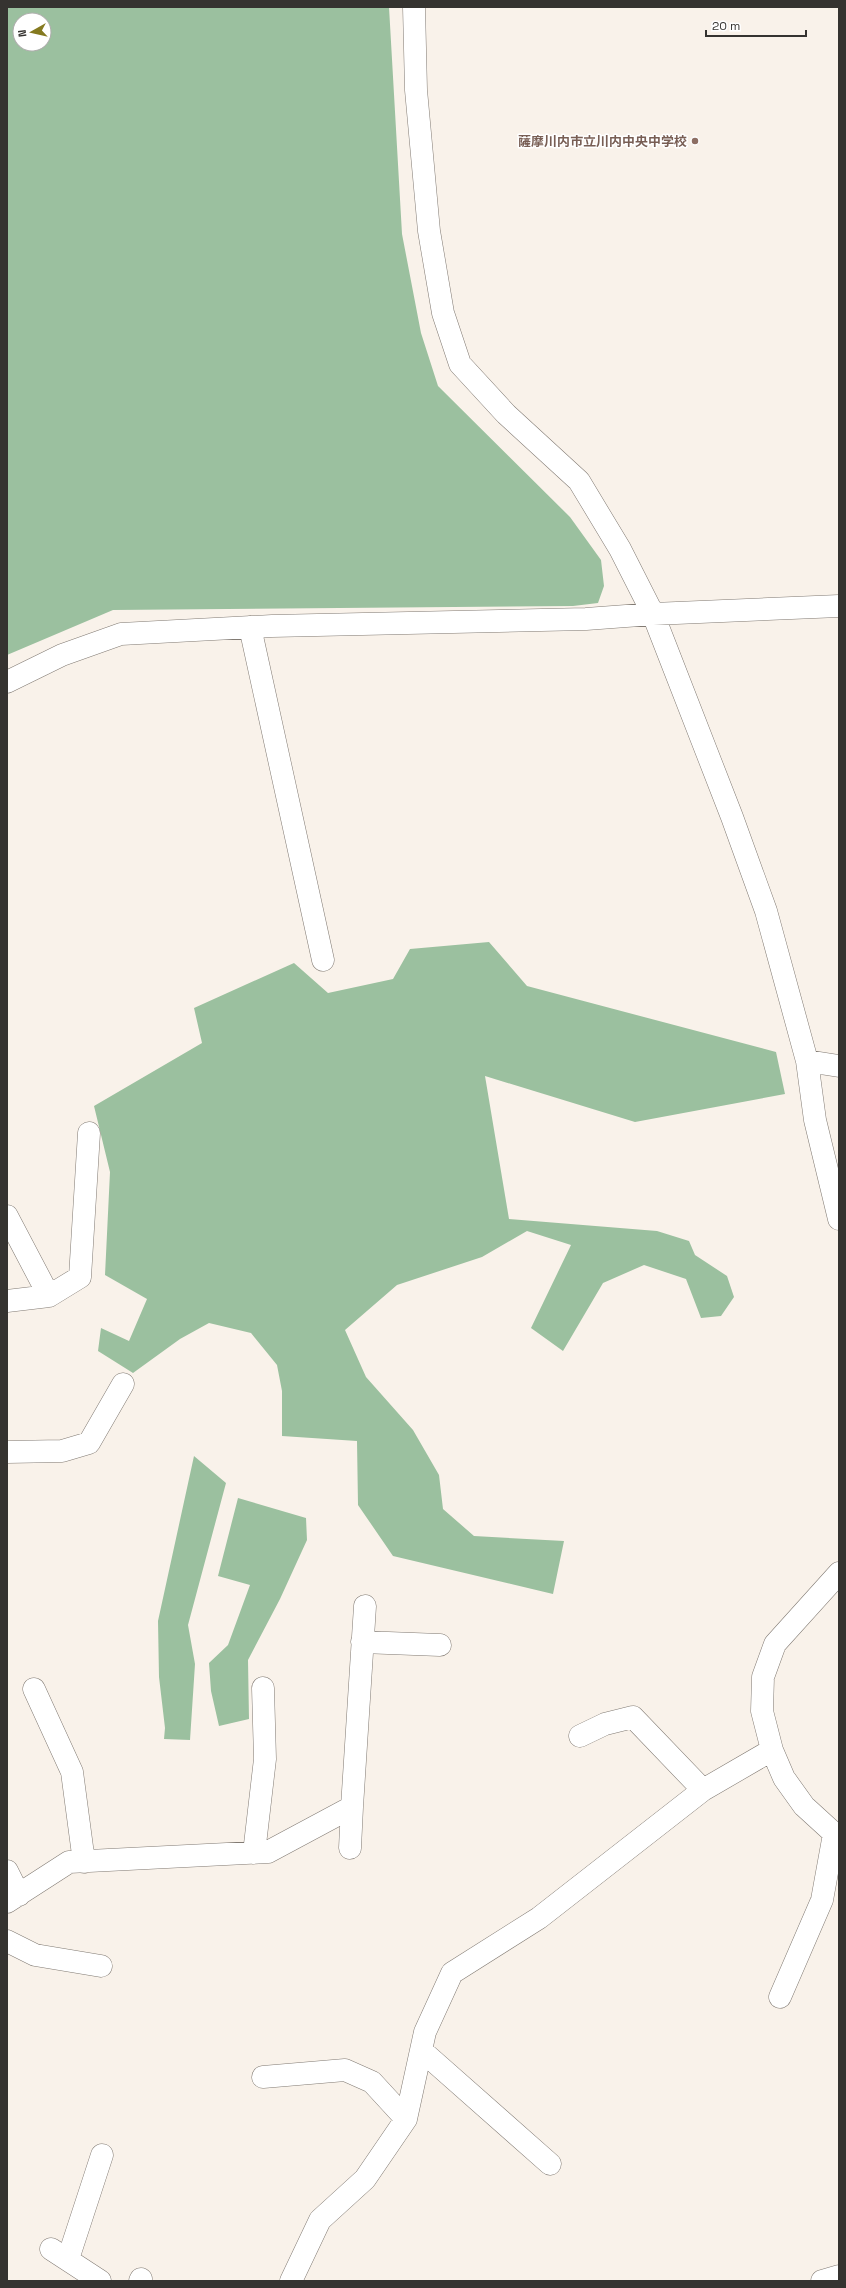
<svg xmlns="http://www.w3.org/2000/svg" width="846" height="2288" viewBox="0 0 846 2288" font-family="'Space Grotesk','Noto Sans JP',sans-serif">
<rect width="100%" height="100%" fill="#f9f2ea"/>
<path fill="#9bc09f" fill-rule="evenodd" d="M7,7h382l13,227 19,99 17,53 132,131 31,43 3,26 -6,17 -25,3 -460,4 -106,45zM20,20h24v24h-24z
M489,942l38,44 249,66 9,42 -150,28 -150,-46 24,143 148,12 32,10 6,14 32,21 7,21 -13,19 -20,2 -15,-39 -42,-14 -41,18 -40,68 -32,-23 40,-83 -44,-14 -45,26 -85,28 -52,45 21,47 47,53 26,45 4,34 31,27 90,5 -11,53 -160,-38 -35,-51 -1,-64 -75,-5v-45l-5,-26 -26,-32 -42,-10 -29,16 -47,34 -35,-22 3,-23 28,13 18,-42 -42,-24 5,-103 -16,-66 108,-63 -8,-35 100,-45 34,30 65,-14 17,-30z
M194,1456l32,27 -38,142 7,39 -5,76 -26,-1 1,-11 -6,-51 -1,-56z
M238,1498l68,20 1,22 -27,59 -32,61 1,59 -30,7 -8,-35 -2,-28 19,-18 22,-60 -32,-9z"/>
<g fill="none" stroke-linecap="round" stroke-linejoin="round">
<defs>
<path id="minor" d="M414,7l2,83 13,141 14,82 17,51 46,50 73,67 41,68 33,65 79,203 34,94 41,150 8,59 24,99
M250,627l73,333
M7,682l55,-27 59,-21 151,-8 314,-7 67,-5 186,-8
M807,1061l32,5
M7,1216l42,80
M7,1301l42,-5 31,-19 9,-144
M7,1452l55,-1 27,-8 34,-59
M839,1573l-64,71 -12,33 -1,34 10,39 12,28 20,28 35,32
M362,1642l78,3
M34,1689l38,83 12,90
M580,1736l25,-12 28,-7 70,73 69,-40
M350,1848l2,-41
M254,1853l11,-94 -2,-71
M7,1871l12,24
M7,1902l62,-40 199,-10 84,-45 13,-201
M7,1941l28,14 66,11
M780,1997l42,-97 12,-66
M421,2050l129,114
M263,2077l82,-7 27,12 34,37
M51,2249l49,32
M68,2259l34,-104
M140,2281l1,-2
M291,2281l29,-61 45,-41 41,-60 19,-87 27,-59 87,-55 164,-128
M822,2281l17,-5"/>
</defs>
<use href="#minor" stroke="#817a73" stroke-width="23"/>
<use href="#minor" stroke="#fff" stroke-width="22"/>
</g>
<circle fill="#8d6e63" stroke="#fff" stroke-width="1.5" cx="695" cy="141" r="4"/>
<g text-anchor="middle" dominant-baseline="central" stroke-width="3" stroke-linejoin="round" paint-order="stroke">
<g font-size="13" font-weight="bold" fill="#785e54" stroke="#fff" text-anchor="end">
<text x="687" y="141">薩摩川内市立川内中央中学校</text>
</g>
</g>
<rect width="846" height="2288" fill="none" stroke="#353330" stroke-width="16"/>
<g transform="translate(32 32) rotate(262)"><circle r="19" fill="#ffffff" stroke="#aeadac"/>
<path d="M0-3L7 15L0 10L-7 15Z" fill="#857a20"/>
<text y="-6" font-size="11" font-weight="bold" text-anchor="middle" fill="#353330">N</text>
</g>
<path d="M706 30v6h100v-6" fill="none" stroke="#353330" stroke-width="2"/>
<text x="712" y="30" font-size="12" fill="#353330" stroke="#ffffff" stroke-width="3" paint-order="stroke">20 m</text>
</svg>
